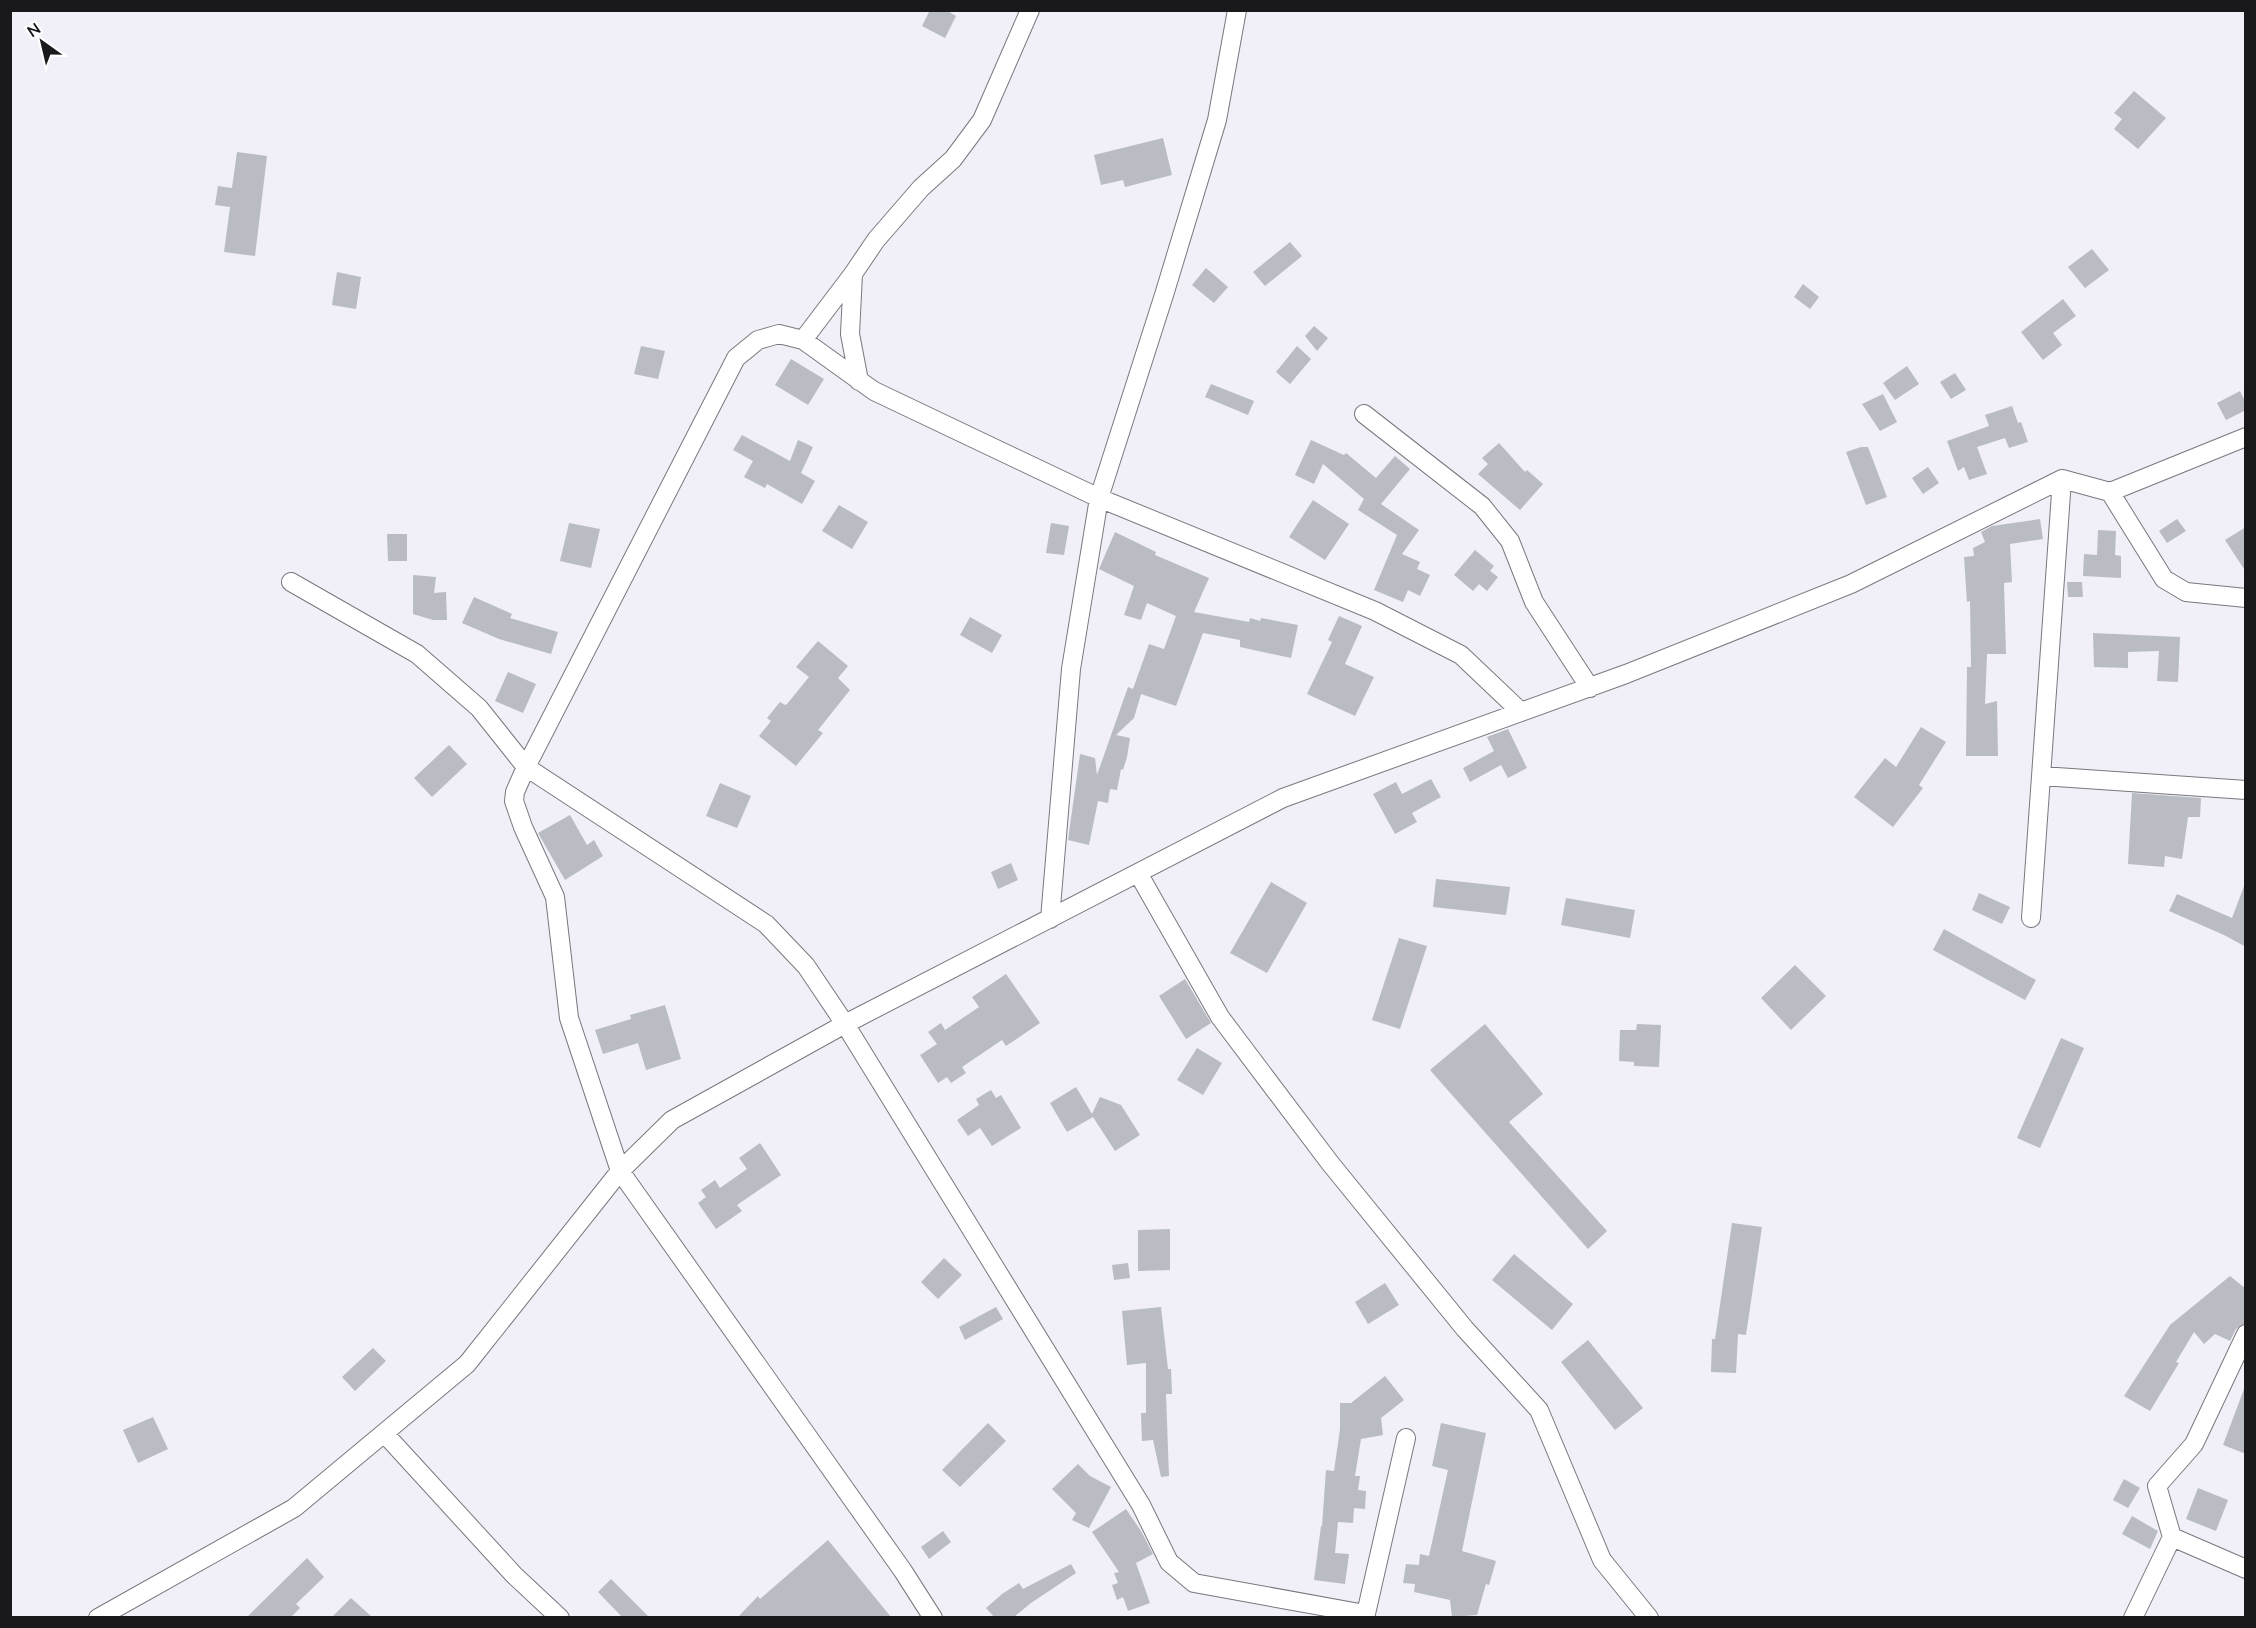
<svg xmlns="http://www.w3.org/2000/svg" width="2256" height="1628" viewBox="0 0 2256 1628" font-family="'Nunito Sans',sans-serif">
<rect width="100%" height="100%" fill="#f1eff7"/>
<path fill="#babcc3" d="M930,10h16l10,6 -11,22 -23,-12z
M2134,91l32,27 -28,31 -24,-20 8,-10 -8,-6z
M1163,138l9,37 -47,12 -2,-7 -22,5 -7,-30z
M237,152l30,4 -12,100 -31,-4 6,-45 -15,-2 3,-19 14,2z
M1290,242l12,14 -37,30 -12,-14z
M2092,249l17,21 -24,18 -17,-21z
M1206,268l22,19 -14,16 -22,-18z
M337,272l24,5 -5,32 -24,-4z
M1803,284l16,13 -9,12 -16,-12z
M2063,299l13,17 -23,17 9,12 -19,15 -22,-28z
M1314,326l14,12 -11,13 -12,-15z
M641,346l24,5 -7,28 -24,-5z
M1297,346l14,13 -21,25 -14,-12z
M791,359l33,20 -16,26 -33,-20z
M1907,366l12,18 -24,16 -12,-17z
M1955,373l11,17 -15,9 -11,-17z
M1211,384l43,17 -6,14 -43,-18z
M2240,391l6,12v7l-20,10 -9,-17z
M1883,394l14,28 -17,9 -18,-27z
M2012,406l6,17 3,-1 7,20 -19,6 -4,-10 -28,9 10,27 -18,6 -5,-13 -6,4 -11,-30 42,-15 -4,-11z
M742,435l48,26 8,-21 15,7 -12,26 14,8 -13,23 -35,-20 -2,4 -21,-11 9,-16 -20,-11z
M1311,440l33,15 2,-2 30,25 19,-22 15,13 -29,35 38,26 -17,24 18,8 -3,7 13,6 -10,21 -12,-6 -5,12 -29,-12 23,-55 -39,-25 6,-11 -41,-35 -9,20 -19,-9z
M1499,443l26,29 2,-2 16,14 -23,26 -42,-36 10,-10 -6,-6z
M1861,447h7l19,50 -21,8 -20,-53z
M1928,467l11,16 -16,11 -11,-16z
M1313,500l36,24 -24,36 -36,-23z
M839,505l29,17 -16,27 -30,-18z
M2040,519l3,20 -33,5 2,38 -8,1 2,71h-19l-2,50 12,-3 1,55h-32l1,-89h4l-1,-66 -3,1 -3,-45 10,-1 -1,-8 12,-6 -4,-10 11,-6z
M2177,519l9,12 -19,12 -8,-12z
M569,523l31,6 -9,39 -31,-7z
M1051,523l18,3 -5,29 -18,-2z
M2246,527v45l-21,-32z
M2098,530l18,1 -1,24 6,1v22l-38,-2 1,-22 13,1z
M1115,532l41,20 -1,3 54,23 -15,34 55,10 1,-4 10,3 1,-3 37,7 -7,33 -51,-11v-7l-37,-7 -27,73 -35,-12 -7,24 -18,17 14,3 -3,19 -4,13 -2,-1 -4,21 -7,-1 -2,14 -10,-2 -9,44 -21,-5 12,-86 15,4 2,17 31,-88 5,2 16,-45 15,5 12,-33 -29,-13 -6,17 -17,-5 10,-29 -35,-17z
M387,534h20v27h-19z
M1475,550l19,16 -4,5 8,6 -11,14 -8,-7 -6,7 -19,-16z
M413,575l23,2 -2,16 12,-1 1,28h-14l-20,-6z
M2067,582h15l1,15h-15z
M474,597l38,17 -2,4 48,14 -7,22 -52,-15 -37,-16z
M1339,616l23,10 -17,38 29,13 -19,39 -48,-22 25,-52 -4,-2z
M970,617l32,18 -10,18 -32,-18z
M2093,633l87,4 -2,45 -21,-1 2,-30 -31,1v16l-34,-1z
M818,641l30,25 -10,12 12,12 -32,40 5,3 -27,33 -37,-30 12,-15 -4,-3 13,-16 5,3 2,-1 22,-27 -13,-10z
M508,672l28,12 -13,29 -28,-12z
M1921,727l25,15 -27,43 4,3 -30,39 -39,-30 31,-39 11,9z
M1508,729l19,39 -19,10 -7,-13 -31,17 -7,-14 31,-17 -7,-14z
M449,745l18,19 -35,33 -18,-19z
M1431,779l10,18 -29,16 5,9 -22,12 -22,-40 23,-12 6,12z
M720,783l31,13 -14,32 -31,-12z
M2132,793l69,5 -1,19h-12l-6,42 -17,-3 -1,11 -36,-3z
M570,815l17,30 7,-5 9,16 -38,24 -27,-47z
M1011,863l7,17 -20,9 -7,-17z
M1436,879l74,8 -4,28 -73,-8z
M1271,882l36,21 -40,70 -37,-20z
M2244,886h2v61l-22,-12 -55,-24 8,-17 55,24z
M1979,893l31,14 -8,17 -30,-14z
M1566,898l69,12 -5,28 -69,-13z
M1944,929l92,51 -11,20 -92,-50z
M1399,938l28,8 -27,83 -28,-9z
M1795,965l31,31 -35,34 -30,-32z
M1006,974l34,49 -34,23 -4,-6 -40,27 4,6 -15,10 -4,-6 -9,6 -18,-28 17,-11 -9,-12 13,-9 4,7 34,-23 -7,-10z
M1185,979l26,44 -25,16 -27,-43z
M665,1005l16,54 -35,11 -8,-27 -35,11 -8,-24 36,-11 -1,-4z
M1485,1024l58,70 -34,28 98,109 -19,18 -158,-179z
M1637,1024l24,1 -2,42 -25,-1v-4l-15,-1 1,-31h16z
M2061,1038l23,10 -44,100 -23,-10z
M1197,1048l25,15 -19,32 -26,-15z
M1076,1087l16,27 8,-17 21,8 19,30 -25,16 -22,-34 -26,15 -17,-29z
M991,1090l5,8 5,-3 20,33 -29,18 -12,-18 -12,8 -11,-16 22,-15 -3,-6z
M760,1143l21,32 -44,30 5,6 -26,18 -18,-26 8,-6 -5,-7 14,-10 5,8 27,-19 -8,-11z
M1732,1223l30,4 -16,108 -8,-1 -2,39 -25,-1 1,-33h3z
M1170,1229v41l-32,1v-41z
M1514,1254l59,50 -21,26 -60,-50z
M944,1258l18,17 -24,24 -17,-17z
M1128,1263l2,15 -16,2 -2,-15z
M2230,1276l16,13v34l-10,6 -6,12 -15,-7 -11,10 -10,-12 -18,30 3,1 -29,48 -26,-15 46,-71z
M1385,1283l14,22 -31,19 -13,-22z
M996,1307l7,12 -38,21 -6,-13z
M1161,1307l7,62h3l1,25h-6l3,82 -8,1 -8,-37 -11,1 -1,-28h5v-50l-19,2 -5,-54z
M1588,1340l55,68 -28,22 -54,-68z
M373,1348l13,13 -31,30 -13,-14z
M1385,1376l19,24 -23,18 2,17 -22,4 -6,37h5l-2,14 8,1 -1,18 -11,-1 -1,15 -15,-1 -3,31 14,1 -4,30 -31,-4 7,-54h1l4,-56 8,1 6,-42v-26h11z
M2244,1389l2,1v64l-23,-9z
M153,1417l15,32 -30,14 -15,-33z
M988,1423l18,18 -46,46 -18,-17z
M1441,1423l45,10 -24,118 34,10 -7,24 -3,-1 -9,31 -25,2 -2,-17 -36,-8 1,-8 -12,-1 3,-19 13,1 1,-11 9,2 19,-86 -16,-4z
M1078,1464l12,12 21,11 -22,41 -17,-8 4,-7 -24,-24z
M2124,1479l16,9 -12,20 -15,-8z
M2198,1488l30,12 -12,31 -30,-12z
M1126,1509l15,22 12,23 -17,9 14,40 -22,8 -5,-14 -6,3 -5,-15 6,-2 -4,-10 5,-1 -27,-40z
M2132,1516l26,15 -8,18 -28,-15z
M943,1531l8,11 -22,17 -8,-12z
M828,1540l63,77h-153l20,-21 2,3z
M307,1558l17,19 -28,27 4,4 -9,9h-44z
M1071,1564l5,9 -45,30 -17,14h-20l-8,-9 16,-14 17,-11 4,6z
M611,1579l38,38h-27l-24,-25z
M351,1598l21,19h-40z"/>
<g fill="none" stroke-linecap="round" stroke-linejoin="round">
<defs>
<path id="minor" d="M853,274l-3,60 9,47
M803,340l50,-66 23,-34 45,-52 32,-29 29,-39 48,-110
M1364,414l118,92 28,35 24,61 56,86
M2110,492l54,87 22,13 60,6
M291,582l126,72 62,54 47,59 240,157 40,42 39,58 296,481 28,57 25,21 171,31
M2042,776l204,14
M1138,873l82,144 110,146 135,166 74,81 63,150 47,58
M2031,918l31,-439
M1050,919l21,-250 28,-171 65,-203 53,-175 20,-110
M384,1433l130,142 46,43
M2172,1537l74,32
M98,1618l196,-110 173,-144 153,-193 52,-51 173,-96 438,-226 343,-124 225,-90 211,-105 48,13 136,-55
M933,1618l-30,-47 -283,-400 -51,-153 -14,-121 -32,-70 -9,-26 1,-9 11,-25 210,-409 22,-18 21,-6 24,6 71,51 225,107 276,113 86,44 60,57
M1365,1618l41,-180
M2133,1618l39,-81 -15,-51 37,-42 52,-110"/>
</defs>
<use href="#minor" stroke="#79787e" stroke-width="20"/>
<use href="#minor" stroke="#fff" stroke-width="18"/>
</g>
<rect width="2256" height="1628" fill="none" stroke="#19181b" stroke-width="24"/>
<g transform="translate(42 42) rotate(326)" stroke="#fefdff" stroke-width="4.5" paint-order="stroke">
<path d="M0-4.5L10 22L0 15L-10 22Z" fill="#19181b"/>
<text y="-9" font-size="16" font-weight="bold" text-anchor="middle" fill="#19181b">N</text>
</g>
</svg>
